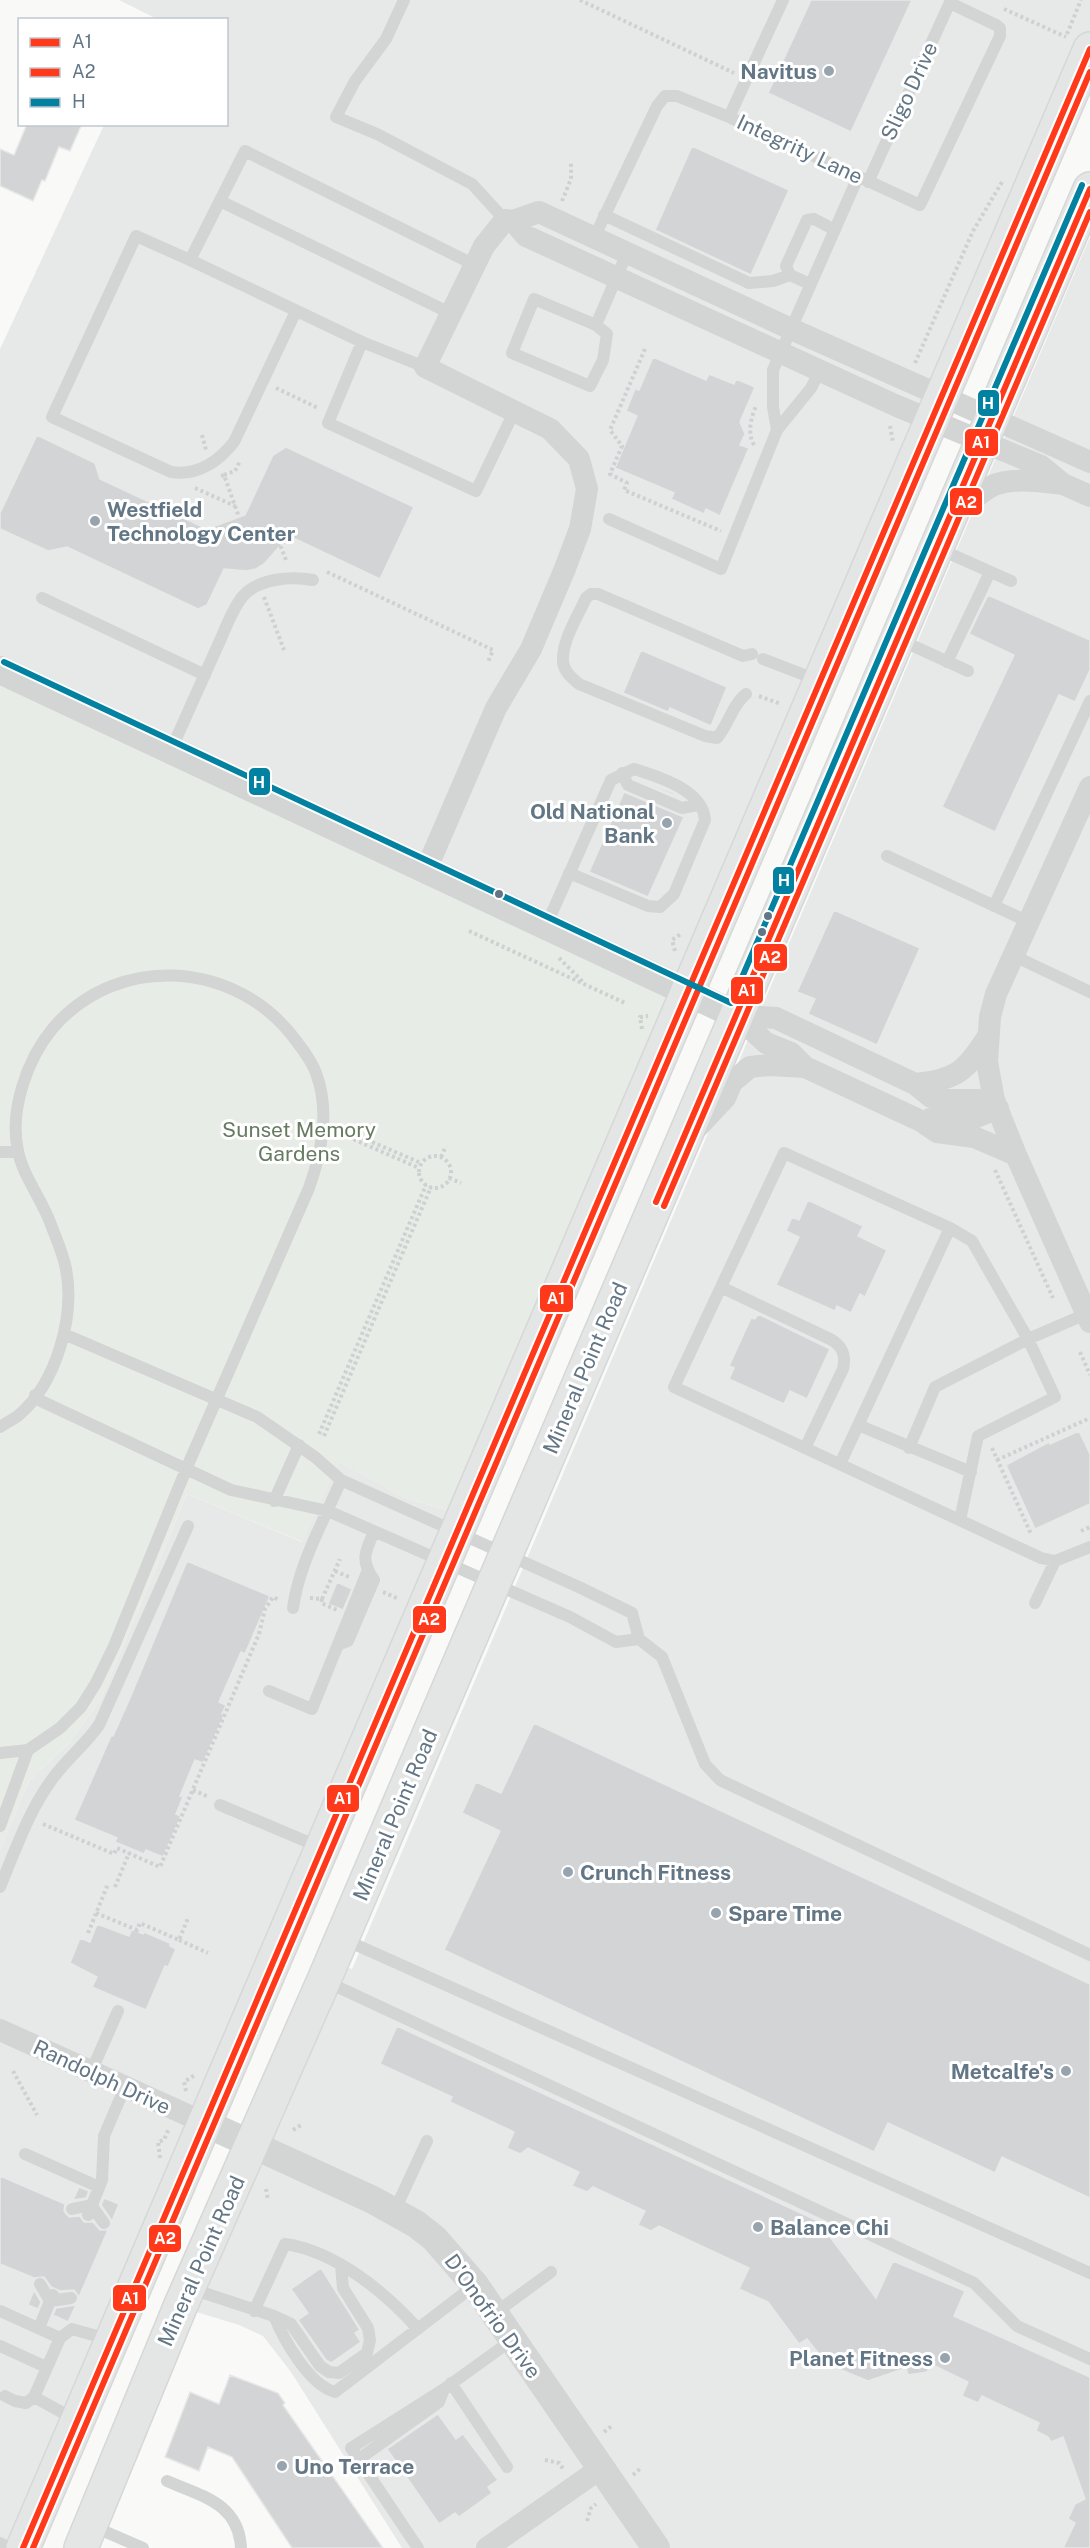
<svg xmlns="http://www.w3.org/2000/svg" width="1090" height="2548" viewBox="0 0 1090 2548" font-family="'Public Sans',sans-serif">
<rect width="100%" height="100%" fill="#f9f9f8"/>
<path fill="#e7e9e9" d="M119,0h971v49l-403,944 -687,-323v-321l104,-224 122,-1v-104l-74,-1 1,-2z
M1090,237v2311h-688l-111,-176 -28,-36 -24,-11 -59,-18 152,-346 20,8z
M338,1461l67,37 60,17 -442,1033h-23v-698l29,-69 40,-38 32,-44 86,-205 115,48z"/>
<path fill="#e8ece6" d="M0,670l687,323 -222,522 -60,-17 -66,-36 -36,80 -116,-48 -86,205 -32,44 -40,38 -29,69z"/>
<path fill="#d2d4d5" stroke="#e8e8e8" stroke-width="1.5" d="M811,0h101l-61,132 -83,-39z
M27,124h55l-12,27 -11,-4 -14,34 -3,-1 -9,21 -33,-15v-37l14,6z
M692,146l97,44 -38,85 -96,-45z
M653,357l53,23 3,-6 25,10 2,-5 19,8 -15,35 5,12 -5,11 9,3 -29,68 -14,-7 -2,5 -33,-15 3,-6 -59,-25 22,-52 -11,-5 9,-22 4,1z
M37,435l58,28 5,16 107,50 38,-14 28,-60 13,-8 128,60 -34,72 -91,-43 -25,28 -8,5 -9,2 -23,-2 -17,36 -9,4 -131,-62 -19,4 -48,-22v-16z
M988,595l102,45v30l-15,32 -16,-7 -64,137 -53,-25 72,-152 -45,-21z
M641,650l86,37 -16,39 -41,-18 -2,4 -45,-19z
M646,782l28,11 -1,2 -28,-12z
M624,792l60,25 -36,80 -59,-25z
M834,910l86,38 -43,97 -69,-31 7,-15 -18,-7z
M808,1200l55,26 -5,10 29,14 -22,47 -5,-3 -9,19 -14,-7 -2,5 -59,-26 23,-48 -13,-6 6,-14 7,3z
M758,1314l72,35 -23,50 -17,-8 -6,13 -55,-25 5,-11 -5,-2 22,-48 4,1z
M1079,1431l11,23v50l-55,25 -29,-64 43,-23 1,2z
M187,1561l83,35 -25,58 -4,-2 -22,50 7,3 -4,9 2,1 -21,48 -8,-3 -15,36 3,1 -7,17 5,2 -18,41 -17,-7 -2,4 -29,-12 2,-4 -43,-18 37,-84h2l17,-38z
M337,1582l15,7 -9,21 -15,-6z
M534,1723l556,261v214l-88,-41 -7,16 -107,-50 -14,29 -430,-202 56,-119 -38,-18 14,-31 25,11z
M97,1924l32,12 3,-7 11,5 1,-2 26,11v3l6,3 -8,18 -3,-1 -19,44 -54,-23 5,-10 -27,-14 10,-25 10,4z
M397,2026l421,195 58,77 17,-37 72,30 -11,25 136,61v171h-27l12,-25 -7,-4 7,-15 10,-5 -22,-62 -12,5 -3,-5 -12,-6 3,-8 -57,-27 -4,7 -16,-7 6,-14 -37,-18 -4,8 -19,3 -2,-7 -38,13 -41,-17 -20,-25 -8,5 -31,-42 -29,-13 10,-21 -90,-42 -8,5 -13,-6 7,-14 -52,-24 -6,5 -15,-6 7,-14 -51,-24 -8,6 -13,-6 7,-16 -64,-30 2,-5 -72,-33z
M0,2176l65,28 -1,7 5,6 11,-1 4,6h9l7,8h8l-29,67 -5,-7 -14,1 -9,-4 -7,-10 -10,1 -34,-14z
M79,2187l10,4 -3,7 -13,2z
M104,2198l15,6 -7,17 -11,-16z
M321,2268l39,62 -5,3 6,9 -30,21 -5,-3 -28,-40 10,-7 -17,-24z
M34,2290l7,12 -3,7 -10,-4z
M76,2305l-8,17 -15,-7 3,-7z
M230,2375l48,18 7,10 -2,2 100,143h-91l-60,-91 -24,-10 -9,24 -34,-14 25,-65 29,12z
M438,2414l18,25 7,-5 35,46 -10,7 4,6 -33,24 -4,-4 -16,11 -52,-75z"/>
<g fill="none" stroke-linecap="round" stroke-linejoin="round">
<defs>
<path id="secondary" d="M23,2548l1067,-2499
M81,2548l99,-241 144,-327 766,-1791"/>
</defs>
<use href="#secondary" stroke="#d6d7d7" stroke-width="36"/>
<path stroke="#ced0d1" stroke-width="4" stroke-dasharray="3 3" stroke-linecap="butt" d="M580,0l154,73
M1004,9l62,28
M1067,34l14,-34
M562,201l9,-22v-17
M645,349l-35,81 12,16 -12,28 17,9 -3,7 97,41
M915,363l58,-132 29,-49
M276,388l42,20
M890,426l3,16
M202,435l4,15
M754,445c-7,-12 -3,-27 2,-39
M224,475l11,-4 5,-10
M221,476l3,-1 15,42
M195,488l40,18
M278,534l8,4 -5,9 5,13
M327,572l166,78 -5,12
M264,597l20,53
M759,696l22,8
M469,931l156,72
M675,951l-3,-11 9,-6
M559,958l24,24
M642,1029l-2,-12 8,-1
M339,1128l82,35
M337,1132l82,36
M419 1172a16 16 0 1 1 32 0a16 16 0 1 1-32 0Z
M441,1157l5,-11
M995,1170l58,128
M449,1178l12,5
M1080,1352l10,23
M319,1434l107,-249
M324,1436l107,-249
M992,1448l39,86
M997,1460l93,-42
M1081,1531l9,-4
M335,1571l14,6
M383,1592l16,7
M310,1598l12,1 -1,4 16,7
M322,1599l18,-40
M193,1790l16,7
M43,1824l71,30 3,-6 43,19 99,-233 6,-25 8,-12 6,3
M115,1887l14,-34
M96,1913l41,17 3,-7 39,17 9,-22
M88,1933l20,-49
M179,1940l29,13
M13,2071l24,44
M186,2091l-2,-9 11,-7
M293,2130l8,-5
M160,2158l-2,-16 6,-2 5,-12
M266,2189l2,11
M604,2432l9,-7
M545,2460l14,3 5,7
M633,2475l9,-8
M587,2521l4,-13 5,-4"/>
<path stroke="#d3d4d4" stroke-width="12" d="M404,0l-18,39 -31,42 -19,36 41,17 95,50 33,36
M783,0l-54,117 191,88 80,-169v-8l-4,-3 -46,-22
M868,182l83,-182
M220,201l232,113
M604,215l145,68 24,-2 17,-6
M594,238l63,-132 8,-10h12l52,21
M190,260l-54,-24 -84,181 119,55c27,4 47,-10 63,-30l62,-131
M475,265l-230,-114 -55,109 172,82 -34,81 148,68 39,-81
M810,284l-20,-9 -4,-9 21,-46 7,-1 21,11
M596,325l11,9 -4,26 -13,26 -78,-33 22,-54 62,26 31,-72
M362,342l63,25
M820,371l-9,17 -34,42 -4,-23v-37l85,-193
M609,519l112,50 56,-139
M937,548l74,33
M42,598l163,77
M898,639l70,32
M763,659l57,22
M947,662l43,-90
M746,694c-14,11 -17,30 -29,44l-12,-2 -126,-52c-7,-6 -16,-13 -16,-23 -1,-21 15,-45 23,-63l5,-4h7l145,62 9,-2
M171,750c16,-35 31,-70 47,-105 7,-15 14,-36 25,-49 16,-18 49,-20 70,-16
M622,773l6,12 54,23 16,-3
M887,856l140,65
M994,906l96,-205
M546,926l65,-146 23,-11c25,8 69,21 71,51l-31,74 -14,13 -12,-1 -79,-33
M1012,955l78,37
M0,1152h18
M721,1287l111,53c11,7 14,16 11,29l-38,79
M64,1334l193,83 58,40 26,23 240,108 51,25 7,26
M35,1395l6,6 190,89 97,21 242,106 46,25 23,-3 23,18 43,107 15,16 370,175
M858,1425l113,47
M0,1427c6,-4 14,-8 19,-12 38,-33 56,-99 47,-146 -3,-16 -11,-33 -16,-47 -9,-24 -27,-46 -32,-71 -9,-40 9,-92 35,-123 66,-77 186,-67 244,14 7,9 15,20 19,31 14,38 6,78 -7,115l-122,279 -73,179 -18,37 -15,24 -21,21 -32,22 -28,3
M909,1448l26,-61 93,-48 58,-25
M840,1464l110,-236
M274,1501l25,-56
M960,1520l18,-84 77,-39 -27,-58 -56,-98 -22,-13 -166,-75 -110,234 367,171 14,3 35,-14
M1035,1603l20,-42
M293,1608c6,-45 31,-87 48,-128
M338,1645l10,-4 26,-61c-14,-20 -9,-28 0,-48
M269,1691l43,18 56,-139
M220,1805l102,43
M0,1826l28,-76
M0,1887c15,-36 29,-77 53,-109 14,-19 32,-33 46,-53l89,-199
M343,1939l747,334
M325,1981l649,302 43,43 73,33
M91,2072l27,-61
M25,2154l74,33
M91,2205l13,18
M72,2209l19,-4
M394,2212l33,-71
M88,2215l14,-35 2,-44 21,-49
M189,2288l85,28 17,8 29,42 9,6 10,1 28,-20 3,-13 -2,-12 -25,-40 -2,-23
M53,2295l-3,6 21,-3
M0,2311l60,27 -26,59 42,23
M254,2311l31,-67c50,7 100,48 133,85
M495,2313l56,-41
M274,2316c10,24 35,69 61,76l140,-107
M39,2328l11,-27 -10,-17
M60,2338l12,-9 39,11
M0,2346l46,21
M451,2383l56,84
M5,2396l10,5 11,2 8,-6
M359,2459l80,-57 5,-13
M167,2481c34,15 72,22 74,67
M92,2526l51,22
M0,2543l10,5
M418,2548l-67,-100 93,-59 68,-49"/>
<path stroke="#d3d4d4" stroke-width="22" d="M513,221l13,15 371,170 144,60 22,18 27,12
M953,516c13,-10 26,-24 41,-31 20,-8 48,-3 69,-1
M1090,787l-94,207 -6,23 -3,45 7,38 22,55 74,167
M426,870l70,-162 35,-59 33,-78 16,-42 7,-40 -8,-30 -29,-30 -125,-62 59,-121 21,-26 8,1 26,-9 252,117 299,133
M736,1015l30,28 25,10 14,14 116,54 16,11 37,5 42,18
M736,1015l40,3 139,66 16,13 15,3h48
M915,1084c41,-4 51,-13 72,-46
M930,1119h41l27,-11
M695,1130l30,-32 7,-16 18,-15 19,-2 36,2
M0,2030l205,93
M487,2548l114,-80"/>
<path stroke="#d3d4d4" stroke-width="28" d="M0,670l736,345
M205,2123l168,77 43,24 18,14 41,47 181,263"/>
<use href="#secondary" stroke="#e4e5e5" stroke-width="33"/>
<defs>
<path id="bus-1" d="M656,1202l434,-1013
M23,2548l1067,-2499"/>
<path id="bus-2" d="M664,1206l426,-994
M33,2548l1057,-2476"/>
<path id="bus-3" d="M4,662l727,341 351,-818"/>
</defs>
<use href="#bus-1" stroke="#fff" stroke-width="10"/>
<use href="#bus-2" stroke="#fff" stroke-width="10"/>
<use href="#bus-3" stroke="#fff" stroke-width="10"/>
<use href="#bus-1" stroke="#ff391a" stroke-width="6"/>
<use href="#bus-2" stroke="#ff391a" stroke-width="6"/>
<use href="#bus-3" stroke="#0381a1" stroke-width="6"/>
</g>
<g fill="#97a4ad" stroke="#fff" stroke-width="2">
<circle cx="829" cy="71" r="6"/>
<circle cx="95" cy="521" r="6"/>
<circle cx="667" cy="823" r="6"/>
<circle cx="568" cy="1872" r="6"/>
<circle cx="716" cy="1913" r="6"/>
<circle cx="1066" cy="2071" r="6"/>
<circle cx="758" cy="2227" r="6"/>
<circle cx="945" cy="2358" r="6"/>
<circle cx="282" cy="2466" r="6"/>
</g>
<g fill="#627685" stroke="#fff" stroke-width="2">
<circle cx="499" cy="894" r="5"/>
<circle cx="768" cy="916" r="5"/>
<circle cx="762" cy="932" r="5"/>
</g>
<g text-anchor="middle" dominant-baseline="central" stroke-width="6" stroke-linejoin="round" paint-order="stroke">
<g font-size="21" font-weight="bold" fill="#627685" stroke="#fff" text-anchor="start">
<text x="817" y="71" text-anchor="end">Navitus</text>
<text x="107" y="509">Westfield<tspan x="107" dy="24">Technology Center</tspan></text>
<text x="655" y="811" text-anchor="end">Old National<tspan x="655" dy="24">Bank</tspan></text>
<text x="580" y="1872">Crunch Fitness</text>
<text x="728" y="1913">Spare Time</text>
<text x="1054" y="2071" text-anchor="end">Metcalfe's</text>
<text x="770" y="2227">Balance Chi</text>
<text x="933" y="2358" text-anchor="end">Planet Fitness</text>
<text x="294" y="2466">Uno Terrace</text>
</g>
<g font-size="21" fill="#627685" stroke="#fff">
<text transform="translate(909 91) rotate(-65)">Sligo Drive</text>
<text transform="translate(800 149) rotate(25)">Integrity Lane</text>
<text transform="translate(585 1368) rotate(-67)">Mineral Point Road</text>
<text transform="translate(395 1815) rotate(-67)">Mineral Point Road</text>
<text transform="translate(102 2077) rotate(25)">Randolph Drive</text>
<text transform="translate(201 2261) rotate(-66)">Mineral Point Road</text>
<text transform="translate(493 2316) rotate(54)">D'Onofrio Drive</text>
</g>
<g font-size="21" fill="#677b62" stroke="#fff">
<text x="299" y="1129">Sunset Memory<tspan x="299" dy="24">Gardens</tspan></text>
</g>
</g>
<g stroke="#fff" stroke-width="2">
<rect x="977" y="389" width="23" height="28" rx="6" fill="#0381a1"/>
<rect x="964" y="428" width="35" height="29" rx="6" fill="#ff391a"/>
<rect x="949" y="487" width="34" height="29" rx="6" fill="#ff391a"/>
<rect x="248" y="767" width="23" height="29" rx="6" fill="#0381a1"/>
<rect x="772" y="866" width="23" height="29" rx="6" fill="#0381a1"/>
<rect x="753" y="943" width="35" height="29" rx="6" fill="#ff391a"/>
<rect x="730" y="976" width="34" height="29" rx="6" fill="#ff391a"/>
<rect x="539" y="1284" width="35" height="29" rx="6" fill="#ff391a"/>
<rect x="412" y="1605" width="35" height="29" rx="6" fill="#ff391a"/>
<rect x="326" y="1784" width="34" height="29" rx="6" fill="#ff391a"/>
<rect x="148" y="2224" width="34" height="29" rx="6" fill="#ff391a"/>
<rect x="112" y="2284" width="35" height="28" rx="6" fill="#ff391a"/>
</g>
<g font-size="16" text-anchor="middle" font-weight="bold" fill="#fff">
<text x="988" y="409">H</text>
<text x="981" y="448">A1</text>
<text x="966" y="508">A2</text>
<text x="259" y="788">H</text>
<text x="784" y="886">H</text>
<text x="770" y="963">A2</text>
<text x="747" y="996">A1</text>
<text x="556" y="1304">A1</text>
<text x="429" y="1625">A2</text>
<text x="343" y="1804">A1</text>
<text x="165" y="2244">A2</text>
<text x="130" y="2304">A1</text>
</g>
<rect x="18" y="18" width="210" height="108" fill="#ffffff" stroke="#c0c8ce" stroke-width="1.5"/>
<rect x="30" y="38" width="30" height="9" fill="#ff391a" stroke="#c0c8ce" stroke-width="1.5"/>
<text x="72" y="48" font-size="18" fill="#627685">A1</text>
<rect x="30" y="68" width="30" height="9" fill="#ff391a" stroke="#c0c8ce" stroke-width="1.5"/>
<text x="72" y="78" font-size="18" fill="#627685">A2</text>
<rect x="30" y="98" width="30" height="9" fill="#0381a1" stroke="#c0c8ce" stroke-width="1.5"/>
<text x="72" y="108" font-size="18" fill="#627685">H</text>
</svg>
